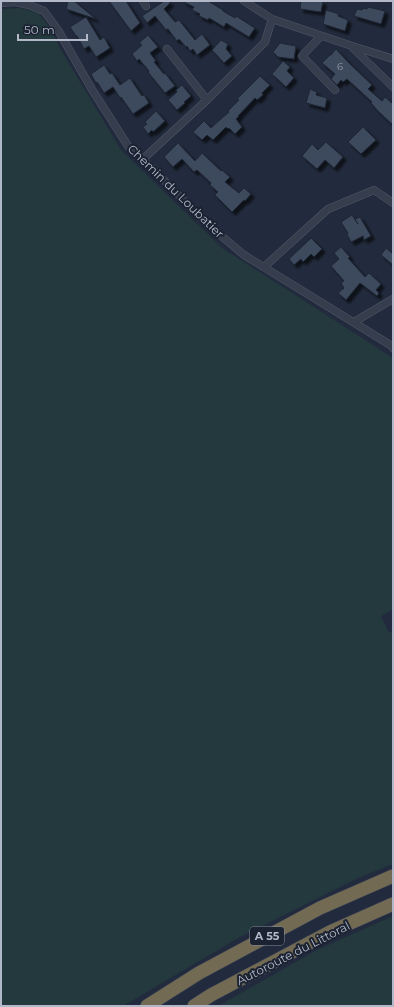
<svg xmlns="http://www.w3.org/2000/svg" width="394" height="1007" viewBox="0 0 394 1007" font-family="Montserrat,sans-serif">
<defs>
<filter id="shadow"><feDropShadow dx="3.5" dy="3.5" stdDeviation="1" flood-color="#0009"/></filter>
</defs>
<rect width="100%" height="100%" fill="#222b3d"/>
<path fill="#24393e" d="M20,8l18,5 13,16 8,18 62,103 101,98 171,110v251l-12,7 8,17 4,-2v233l-35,14 -120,60 -115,68h-122v-997z
M393,916v90h-175l99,-56z"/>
<path fill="#3e495c" stroke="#1d2534" filter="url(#shadow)" d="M68,1h6l22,18 -30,-10z
M109,1h17l14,22 -9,8z
M164,1h5l1,2 -6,6 11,13 4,-2 16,20 7,-6 8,11 -13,10 -4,-6 -3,2 -3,-5 -1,1 -7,-8 -2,2 -9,-12 -2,1 -11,-14 -8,7 -5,-7z
M182,1h26l15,9v1l12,7 1,-2 19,12 -6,9 -23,-14 -2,4 -15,-9 -1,2 -9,-4 1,-2 -8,-4 2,-3z
M301,1h22l-2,11 -21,-3z
M368,7l17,4 -4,13 -27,-8 3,-7 5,1 1,-2 4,1z
M326,10l13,4 -1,2 10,4 -3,11 -22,-7z
M86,17l14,23 4,-3 6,11 -14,9 -7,-11 -5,3 -7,-13h-1l-6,-9z
M148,35l10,12 -8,6 6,8 -2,1 10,12 1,-1 10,13 -10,7 -17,-21 1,-1 -10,-12 -2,2 -5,-7 10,-9 -3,-2z
M221,40l7,4 -2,5 6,7 -8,7 -12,-13z
M280,43l16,3 -2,13 -16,-2 -5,-5z
M336,49l12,13 24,23 -4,4 14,12 3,-4 8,7v21l-14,-13 -8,-9 1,-1 -25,-23 -4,3 -2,-2 -4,5 -6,-6 4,-5 -13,-11 8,-8h1z
M283,61l7,6 -3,4 7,7 -8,9 -14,-13z
M104,65l6,9 2,-1 8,12 10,-7 12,18 2,-1 5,8 -16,11 -12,-17 -1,1 -7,-11 -9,6 -7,-11 -1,1 -5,-9z
M260,76l10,9 -8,8 1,2 -6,5 -2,-2 -17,18h1l-3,3 6,8 -7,7 -6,-6 -1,1 -2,-2 -13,13 -6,-5 -5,5 -9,-8 11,-11 7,7 3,-3 15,-13 -1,-1 11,-11 -2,-1z
M182,85l9,11 -7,6 1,1 -8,7 -9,-10 9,-8 -1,-2z
M310,89l7,3 -1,3 11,3 -2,10 -19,-5z
M156,111l9,10 -12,11 -1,-2 -4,4 -5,-7 4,-3 -2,-2z
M363,127l13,13 -15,14 -13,-12z
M326,142l17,15 -9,11 -9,-8 -8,9 -15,-13 10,-12 6,6z
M178,143l17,18 7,-8 19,18 1,-1 8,7 -5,5 14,11 5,-5 7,6 -6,7 -1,-1 -12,12 -17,-17 3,-3 -8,-7 1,-2 -14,-13 -3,2 -12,-13 -9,8 -9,-10z
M352,215l6,9 -3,-5 5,-2 11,19 -7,4 -1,-4 -12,6 -4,-8 1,-1 -7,-11z
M311,238l11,11 -8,8 -3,-3 -8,8 -2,-3 -7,6 -5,-6z
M341,247l9,10 -2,1 17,19 4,-4 12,11 -5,6 3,3 -2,3 -17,-13 -14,17 -8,-7 6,-5 -3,-5 3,-2 -13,-15 8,-7 -5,-6z
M386,248l7,6v11l-12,-10z"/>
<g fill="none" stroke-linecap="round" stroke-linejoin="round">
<defs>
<path id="minor" d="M143,1l3,5
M244,1l28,18 80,27 41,13
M1,3l15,-1 13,3 15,6 14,19 33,58 37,58 15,13 62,63 39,33 148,91 1,2
M321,36l-19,20 33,34
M353,48l40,39
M167,49l40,51
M143,159l64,-59 58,-58 7,-23
M264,267l64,-58 46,-19 19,13
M354,322l39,-23"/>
<path id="motorway" d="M147,1006l52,-33 121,-65 73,-32
M194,1006l17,-11 119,-63 63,-28"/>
</defs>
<use href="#minor" stroke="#515868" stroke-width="8"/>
<use href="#motorway" stroke="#414858" stroke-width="14"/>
<use href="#minor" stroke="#363e4d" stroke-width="7"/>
<use href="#motorway" stroke="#736a53" stroke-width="13"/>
</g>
<g text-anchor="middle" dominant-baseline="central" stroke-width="4" stroke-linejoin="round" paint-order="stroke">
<g font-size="10" fill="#959cad">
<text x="340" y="66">6</text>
</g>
<rect fill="#1b2332" stroke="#858b9b" stroke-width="1" x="250" y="927" width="34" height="18" rx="3"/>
<g font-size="11" font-weight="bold" fill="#b2b8c8">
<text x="267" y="936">A 55</text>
</g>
<g font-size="12" fill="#b2b8c8" stroke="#1b2332">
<text transform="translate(176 191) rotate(44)">Chemin du Loubatier</text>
<text transform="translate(293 953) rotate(-27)">Autoroute du Littoral</text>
</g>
</g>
<rect width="394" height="1007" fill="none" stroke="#b2b8c8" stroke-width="4"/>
<path d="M18 34v6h69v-6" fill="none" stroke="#b2b8c8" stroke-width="2"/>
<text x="24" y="34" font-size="12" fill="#b2b8c8" stroke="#1b2332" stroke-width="3" paint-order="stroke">50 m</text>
</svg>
